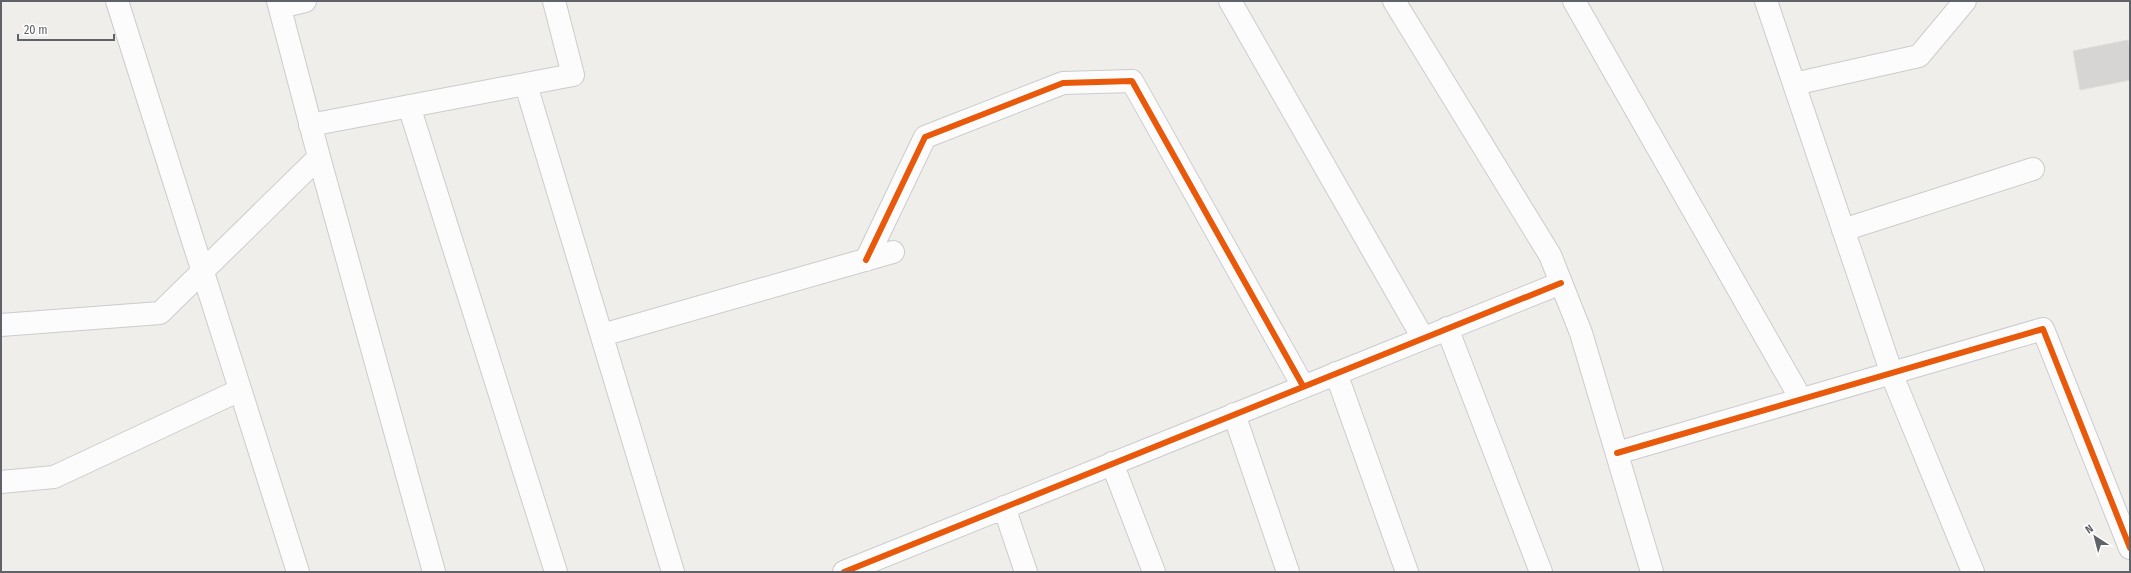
<svg xmlns="http://www.w3.org/2000/svg" width="2131" height="573" viewBox="0 0 2131 573" font-family="'Fira Sans Condensed',sans-serif">
<rect width="100%" height="100%" fill="#efeeea"/>
<path fill="#d6d5d3" stroke="#deddd9" d="M2128,40l2,11v29l-50,10 -7,-39z"/>
<g fill="none" stroke-linecap="round" stroke-linejoin="round">
<defs>
<path id="minor" d="M117,1l181,571
M278,1l41,156 115,415
M1230,1l193,337
M1394,1l156,254 31,78 71,239
M1574,1l227,398
M1766,1l128,379 79,192
M280,7l25,-6
M1794,84l125,-28 46,-55
M526,85l147,487
M409,106l147,466
M310,125l263,-50 -19,-74
M1843,230l190,-61
M866,260l59,-123 138,-54 69,-2 171,305
M1,325l159,-12 159,-156
M1447,328l94,244
M602,335l291,-83
M1336,373l71,199
M1234,414l54,158
M1617,453l426,-124 87,219
M1112,463l42,109
M1,482l53,-5 186,-87
M1004,507l22,65
M844,572l717,-289"/>
</defs>
<use href="#minor" stroke="#cbcccc" stroke-width="24"/>
<use href="#minor" stroke="#fdfcfc" stroke-width="22"/>
<defs>
<path id="cycleway" d="M866,260l59,-123 138,-54 69,-2 171,305
M1617,453l426,-124 87,219
M844,572l717,-289"/>
</defs>
<use href="#cycleway" stroke="#fff" stroke-width="8"/>
<use href="#cycleway" stroke="#e8590c" stroke-width="6"/>
</g>
<rect width="2131" height="573" fill="none" stroke="#5f6368" stroke-width="4"/>
<g transform="translate(2095 537) rotate(324)" stroke="#ffffff" stroke-width="3" paint-order="stroke">
<path d="M0-3L7 15L0 10L-7 15Z" fill="#5f6368"/>
<text y="-6" font-size="11" font-weight="bold" text-anchor="middle" fill="#5f6368">N</text>
</g>
<path d="M18 34v6h96v-6" fill="none" stroke="#5f6368" stroke-width="2"/>
<text x="24" y="34" font-size="12" fill="#5f6368" stroke="#ffffff" stroke-width="3" paint-order="stroke">20 m</text>
</svg>
